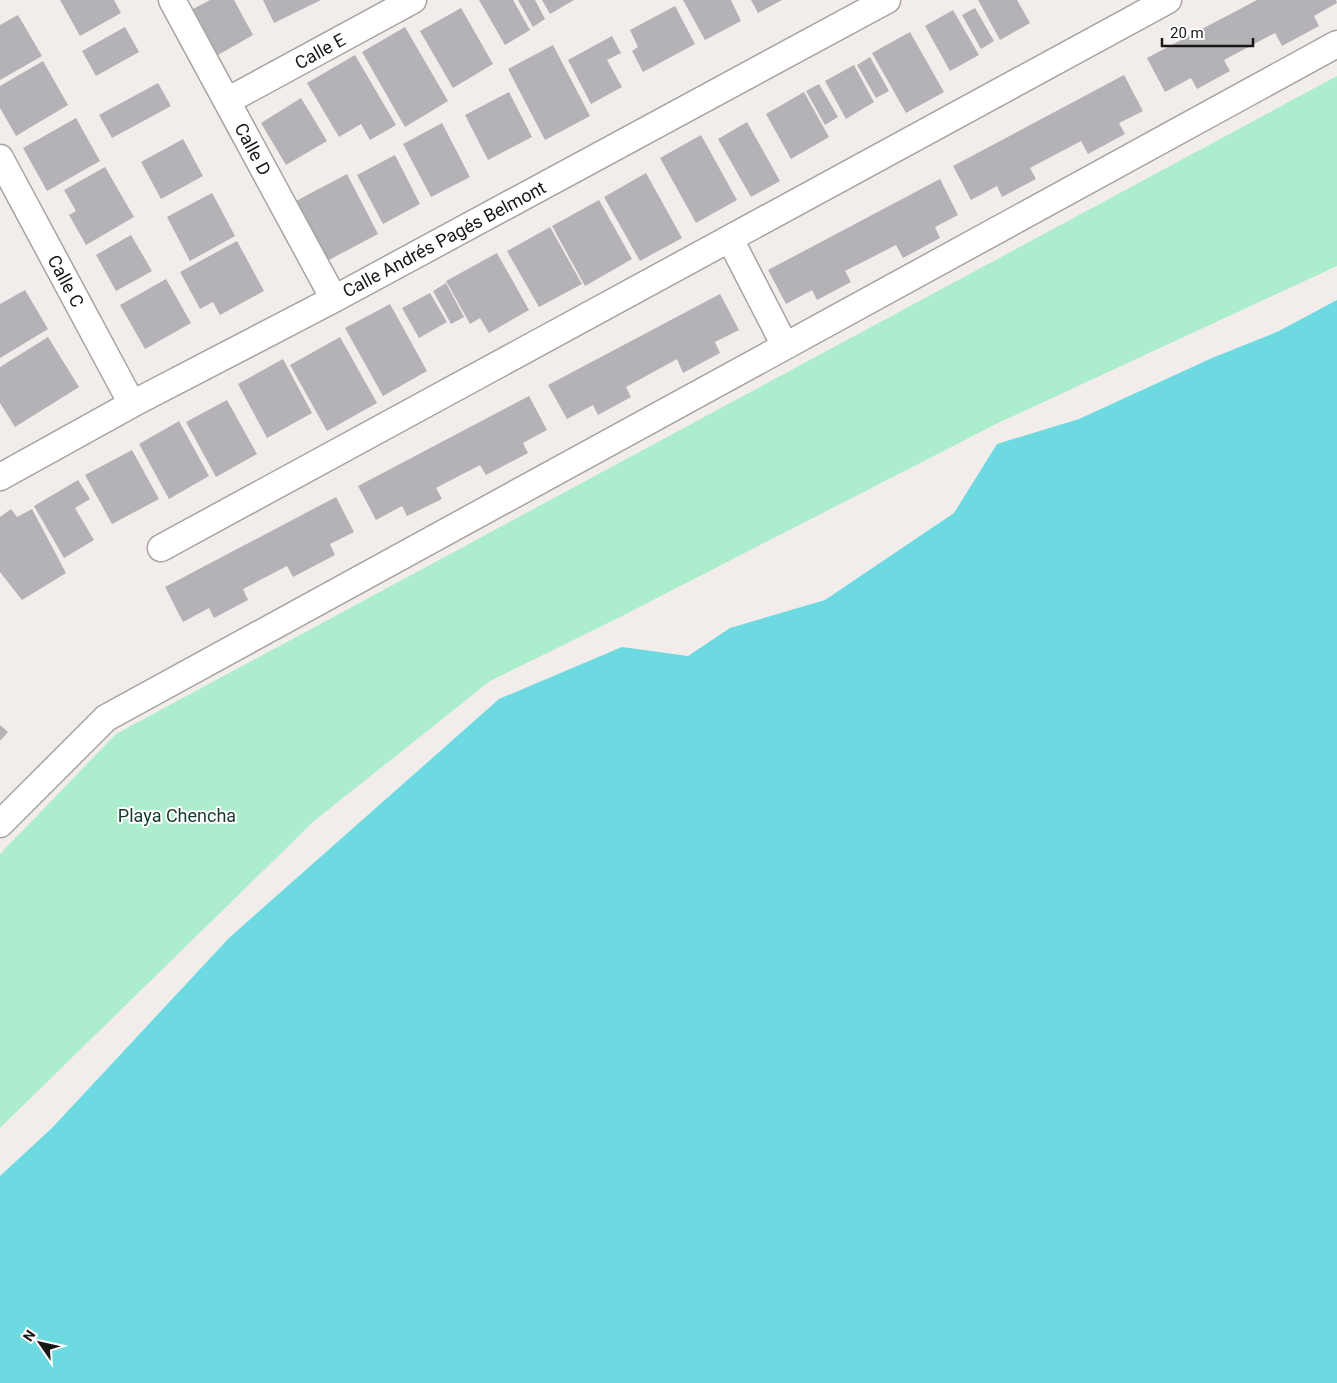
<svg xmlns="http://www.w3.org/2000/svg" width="1337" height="1383" viewBox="0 0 1337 1383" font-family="Roboto,sans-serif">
<rect width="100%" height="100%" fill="#f2edeb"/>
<path fill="#acedcd" d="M1337,76v190l-339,157 -378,194 -130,64 -176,140 -314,307v-274l116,-120z"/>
<path fill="#6cdae0" d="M1337,300v1083h-1337v-207l52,-48 177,-190 270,-239 123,-52 66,9 42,-28 95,-28 129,-87 43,-69 82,-25 133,-61 65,-26z"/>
<path fill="#b4b2b6" d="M60,0h54l7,13 -41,23z
M210,0h24l19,35 -35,20 -25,-46z
M263,0h58l-47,23z
M479,0h34l17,30 -25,15z
M518,0h17l10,19 -12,8z
M542,0h32l-24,14z
M683,0h48l10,21 -36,19z
M751,0h31l-24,13z
M978,0h39l13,23 -30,17z
M1257,0h79l1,3 -23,13 5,10 -37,20 -7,-13 -51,27 6,11 -33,18 -6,-11 -26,14 -18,-34z
M675,6l20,38 -52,28 -11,-21 6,-4 -8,-17z
M461,8l32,56 -40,24 -33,-57z
M975,8l19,33 -13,8 -19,-34z
M953,10l26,45 -29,16 -25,-45z
M18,15l24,41 -42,24v-55z
M125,27l14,25 -43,24 -14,-25z
M405,27l43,74 -43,26 -43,-75z
M910,32l34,60 -38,21 -34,-60z
M612,36l9,17 -14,7 15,27 -31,17 -23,-44z
M553,45l37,71 -45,24 -37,-71z
M355,55l41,70 -26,15 -9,-16 -22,13 -32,-54z
M870,57l19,34 -13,7 -19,-33z
M43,61l25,44 -52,31 -16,-28v-22z
M854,65l20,37 -28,17 -21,-38z
M1124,75l19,36 -24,12 6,11 -37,20 -7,-13 -51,27 6,11 -34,18 -5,-11 -26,14 -18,-34z
M158,83l13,23 -59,32 -13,-23z
M819,84l19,33 -13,8 -19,-34z
M509,92l23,45 -44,23 -23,-45z
M804,92l25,45 -38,22 -25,-45z
M301,98l26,43 -41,24 -25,-42z
M76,118l24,43 -53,30 -24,-43z
M747,122l33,59 -29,16 -33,-58z
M442,123l28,54 -39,20 -28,-53z
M701,135l36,65 -41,23 -36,-65z
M183,139l20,37 -42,23 -20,-37z
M395,155l25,49 -37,20 -26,-49z
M105,167l29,50 -48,28 -17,-30 7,-4 -12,-21z
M646,173l36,65 -42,23 -36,-64z
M347,174l31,60 -51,27 -31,-60z
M940,179l18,36 -23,12 5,11 -37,20 -7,-13 -51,26 6,11 -34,18 -5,-10 -26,14 -18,-34z
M212,193l23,43 -45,25 -23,-44z
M599,200l33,59 -47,27 -33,-60z
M550,227l32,57 -43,23 -32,-56z
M131,235l21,36 -36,20 -20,-36z
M237,241l27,50 -44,24 -7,-13 -13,7 -20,-37z
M497,253l32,57 -40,23 -9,-15 -10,6 -24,-43z
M166,279l25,44 -46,26 -25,-44z
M446,283l18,34 -13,7 -18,-33z
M25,290l23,39 -48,29v-54z
M430,293l17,29 -28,16 -17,-30z
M720,294l19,36 -24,12 5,11 -37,20 -6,-14 -51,28 5,10 -33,18 -5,-10 -26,14 -19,-34z
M390,304l37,67 -44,25 -38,-68z
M48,337l31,50 -64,40 -15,-24v-36z
M340,337l37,66 -50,28 -37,-66z
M283,359l29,54 -45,25 -29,-54z
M529,396l18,34 -24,13 5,10 -42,22 -6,-10 -44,23 6,11 -35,17 -5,-10 -26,14 -18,-34z
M227,400l30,54 -41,23 -30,-55z
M179,421l30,55 -40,23 -30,-55z
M132,450l27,49 -47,25 -27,-49z
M78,480l12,19 -15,9 19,32 -30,18 -30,-52z
M336,497l18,35 -24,12 5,11 -42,22 -6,-11 -44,23 5,11 -34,18 -5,-10 -26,14 -18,-35z
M11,509l6,8 15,-8 34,64 -44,27 -22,-28v-55z
M0,725l8,7 -8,9z"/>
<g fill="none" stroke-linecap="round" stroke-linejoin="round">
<defs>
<path id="minor" d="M172,0l162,299
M227,101l186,-101
M0,158l132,246
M730,239l55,107
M0,477l132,-73 202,-105 553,-299
M161,548l1007,-548
M0,824l106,-106 1231,-674"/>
</defs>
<use href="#minor" stroke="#a7a3a1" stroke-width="29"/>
<use href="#minor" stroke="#fff" stroke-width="26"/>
</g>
<g text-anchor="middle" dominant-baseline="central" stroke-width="4" stroke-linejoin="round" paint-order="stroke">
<g font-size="18" fill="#181716" stroke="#fff">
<text transform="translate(320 51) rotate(-29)">Calle E</text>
<text transform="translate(253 149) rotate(62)">Calle D</text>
<text transform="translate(444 239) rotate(-28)">Calle Andrés Pagés Belmont</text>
<text transform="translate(66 281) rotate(62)">Calle C</text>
</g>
<g font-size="18" fill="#143a2a" stroke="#fff">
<text x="177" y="815">Playa Chencha</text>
</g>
</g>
<g transform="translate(40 1343) rotate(304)" stroke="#ffffff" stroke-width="4" paint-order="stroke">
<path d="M0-4L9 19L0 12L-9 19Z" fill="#181716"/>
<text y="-8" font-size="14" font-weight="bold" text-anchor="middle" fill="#181716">N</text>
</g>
<path d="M1162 38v8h91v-8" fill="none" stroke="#181716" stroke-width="2.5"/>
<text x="1170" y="38" font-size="15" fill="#181716" stroke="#ffffff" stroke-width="4" paint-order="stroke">20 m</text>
</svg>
